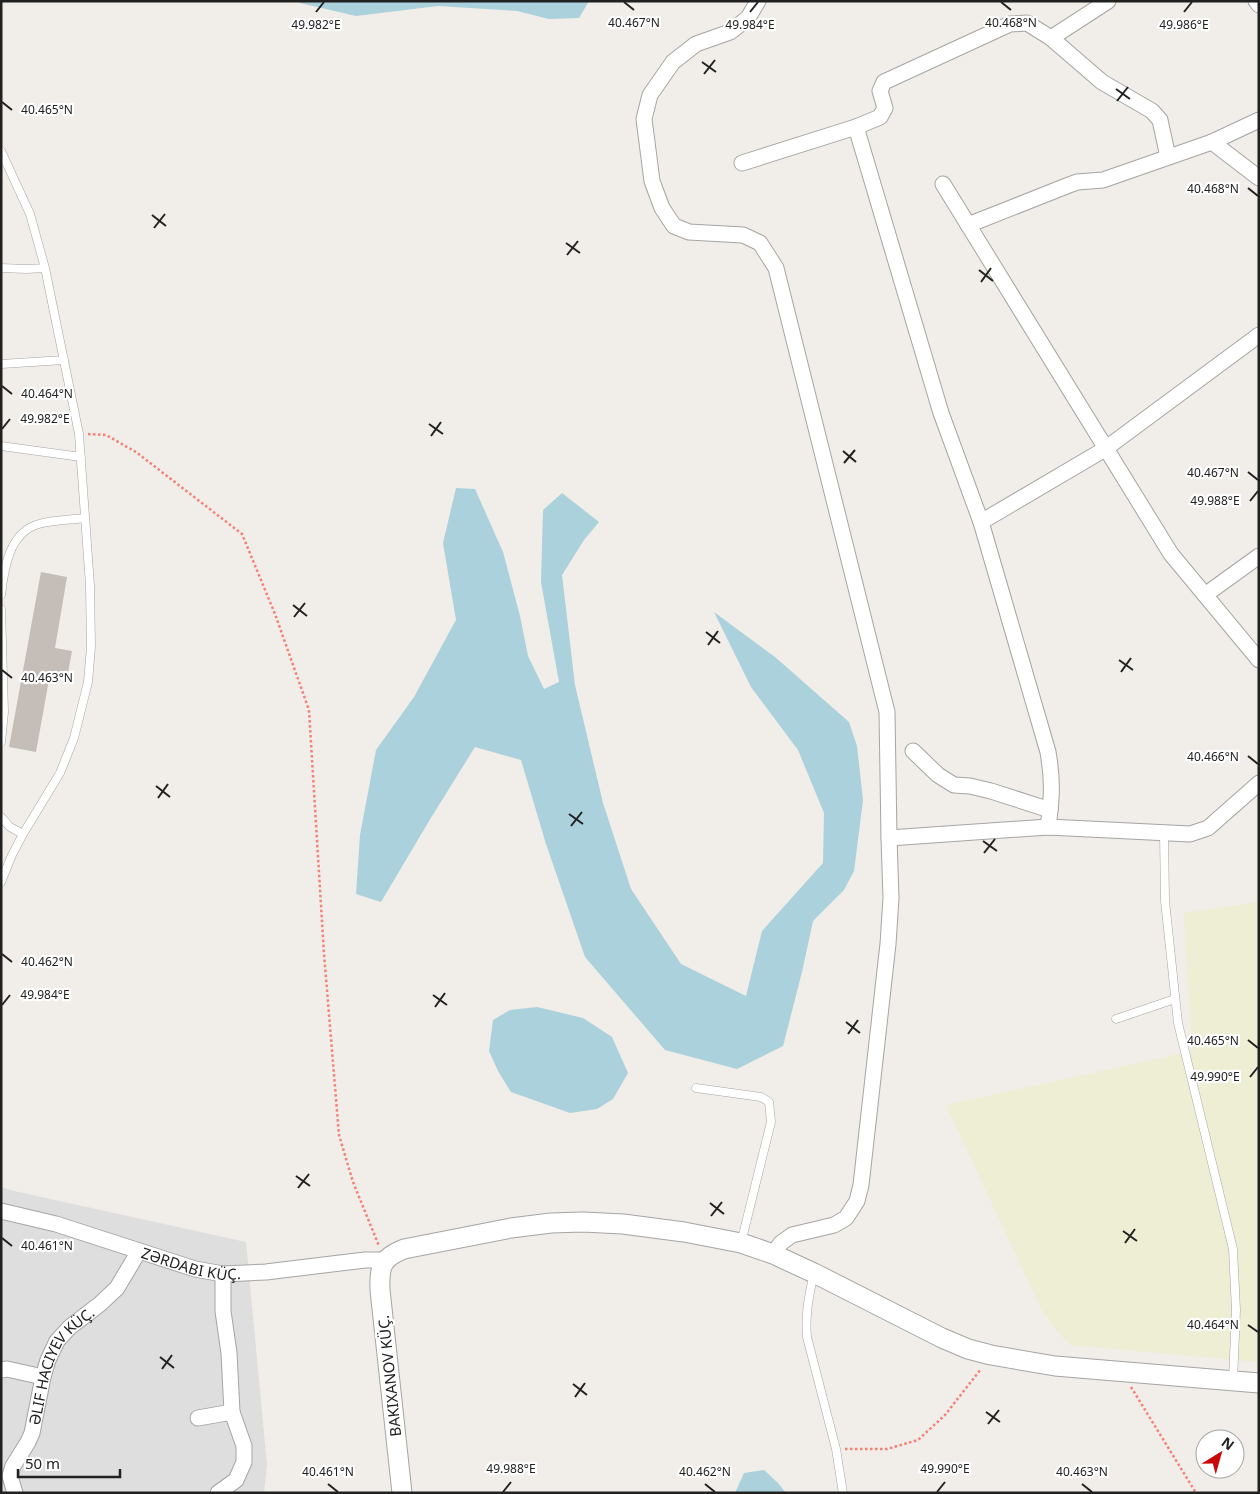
<svg xmlns="http://www.w3.org/2000/svg" width="1260" height="1494" viewBox="0 0 1260 1494" font-family="'Noto Sans',sans-serif">
<rect width="100%" height="100%" fill="#f1ede8"/>
<path fill="#dfdede" d="M1,1187l13,4 232,51 21,223 -3,28h-263z"/>
<path fill="#edeed4" d="M1259,902v460l-190,-17 -26,-32 -97,-208 246,-54 -8,-138z"/>
<path fill="#aad1dc" d="M299,1h290l-10,17 -30,1 -32,-8 -79,-5 -82,10 -56,-13z
M456,488l19,1 28,63 17,64 8,40 16,33 15,-7 -18,-100 2,-72 19,-17 37,29 -15,18 -22,35 13,110 28,118 28,86 50,75 65,32 16,-65 61,-68 1,-50 -26,-63 -47,-63 -37,-75 61,45 74,65 8,24 6,54 -9,71 -10,19 -31,31 -11,51 -19,74 -46,23 -72,-19 -80,-93 -39,-113 -25,-84 -46,-13 -46,74 -48,81 -25,-8 4,-59 16,-85 38,-53 42,-77 -13,-77z
M537,1007l46,11 29,19 16,36 -15,26 -16,10 -27,4 -59,-21 -13,-21 -9,-20 4,-31 17,-10z
M764,1470l14,13 8,10h-51l9,-20z"/>
<path fill="#c5bdb7" d="M41,572l26,5 -12,71 17,3 -5,27 -17,-4 -14,78 -27,-5z"/>
<g fill="none" stroke-linecap="round" stroke-linejoin="round">
<defs>
<path id="service" d="M1,151l29,63 15,54 34,166 11,151 1,62 -3,35 -14,56 -14,35 -37,61 -11,21 -11,27
M1,268l25,1 19,-1
M1,364l63,-4
M1,446l80,11
M1,595c3,-26 8,-63 38,-71 14,-4 31,-4 46,-6
M1,609l3,103 -3,30
M1,817l9,10 13,7
M1164,833l1,68 13,122 55,226 3,61 -3,71
M1116,1019l59,-20
M696,1088l65,9 8,5 2,20 -30,121
M814,1273c-5,22 -9,41 -7,64l29,112 7,44"/>
<g id="minor">
<path d="M758,1l-10,17 -18,14 -34,12 -23,18 -23,33 -6,24 8,62 10,27 12,18 15,6 54,3 17,8 16,25 111,444 2,126"/>
<path d="M1256,1l3,4"/>
<path d="M1051,38l51,44 50,29 8,9 8,37"/>
<path d="M856,127l85,286 40,109 67,230c5,29 4,46 0,75"/>
<path d="M1212,142l47,36"/>
<path d="M742,163l114,-36 24,-10 5,-9 -5,-17 4,-9 126,-58 17,-1 24,15 57,-37"/>
<path d="M943,184l228,370 88,106"/>
<path d="M968,225l101,-40 8,-3 26,-2 109,-38 47,-22"/>
<path d="M981,522l124,-73 154,-114"/>
<path d="M1205,595l54,-39"/>
<path d="M913,751l25,24 16,10 16,1 21,5 59,19"/>
<path id="s1" d="M1,1211l55,13 139,45 28,5 43,-2 99,-12h20"/>
<path d="M773,1254l8,-11 11,-8 42,-10 12,-7 11,-17 4,-16 27,-241 3,-46 -2,-60 159,-11 142,7 18,-6 51,-45"/>
<path d="M1,1370l6,-1 36,8"/>
<path d="M198,1418l34,-6"/>
<path id="s2" d="M15,1493l-5,-17 3,-10 15,-24 4,-9 11,-56 5,-17 9,-19 13,-14 30,-23 17,-16 22,-37"/>
<path d="M218,1493l18,-13 8,-18v-16l-12,-34 -3,-59 -6,-42v-37"/>
</g>
<path id="tertiary" d="M402,1493l-22,-203c-1,-23 1,-32 24,-41l107,-21 40,-5 32,-1 40,2 61,8 57,11 32,11 41,19 128,65 26,11 23,6 64,11 204,17"/>
</defs>
<use href="#service" stroke="#a5a5a5" stroke-width="9"/>
<use href="#minor" stroke="#a5a5a5" stroke-width="17"/>
<use href="#tertiary" stroke="#a5a5a5" stroke-width="21"/>
<path stroke="#f58075" stroke-width="2.5" stroke-dasharray="2.5 2.5" stroke-linecap="butt" d="M88,434l18,1 30,17 106,82 33,80 34,96 15,244 15,181 14,47 26,64
M1131,1387l65,106
M845,1449h42l31,-9 27,-25 36,-46"/>
<use href="#service" stroke="#fff" stroke-width="8"/>
<use href="#minor" stroke="#fff" stroke-width="15"/>
<use href="#tertiary" stroke="#fff" stroke-width="19"/>
</g>
<path fill="none" stroke="#212121" stroke-width="2" d="M624,2l10,8M1001,2l10,8M316,12l8,-10M750,12l8,-10M1184,12l8,-10M702,62l14,10M704,74l11,-14M1116,89l14,10M1117,101l11,-14M2,102l10,8M1248,188l10,8M152,215l14,11M154,228l11,-14M566,243l14,10M567,255l11,-14M979,270l14,11M981,282l10,-14M2,386l10,8M429,424l14,10M2,429l8,-10M431,436l10,-14M843,451l13,11M844,463l11,-13M1248,472l10,8M1250,501l8,-10M293,605l14,11M294,617l11,-14M706,632l14,11M708,645l10,-14M1119,660l14,10M2,670l10,8M1121,672l10,-14M1248,756l10,8M156,786l14,11M158,798l10,-14M569,814l14,10M571,826l11,-14M983,841l14,10M984,853l11,-14M2,954l10,8M433,995l14,10M2,1005l8,-10M435,1007l10,-14M846,1022l14,11M848,1034l10,-14M1248,1040l10,8M1250,1077l8,-10M296,1176l14,10M298,1188l11,-14M710,1203l14,11M711,1216l11,-14M1123,1231l14,10M2,1238l10,8M1125,1243l10,-14M1248,1325l10,7M160,1357l14,11M162,1369l10,-14M573,1384l14,11M575,1397l10,-14M986,1412l14,10M988,1424l11,-14M328,1484l10,8M705,1484l10,8M1082,1484l10,8M503,1492l8,-10M937,1492l8,-10"/>
<g text-anchor="middle" dominant-baseline="central" stroke-width="4.5" stroke-linejoin="round" paint-order="stroke">
<g font-size="15" fill="#212121" stroke="#fff">
<text stroke="none"><textPath href="#s1" startOffset="198">ZƏRDABI KÜÇ.</textPath></text>
<text stroke="none"><textPath href="#s2" startOffset="142">ƏLIF HACIYEV KÜÇ.</textPath></text>
<text transform="translate(389 1376) rotate(-96)">BAKIXANOV KÜÇ.</text>
</g>
</g>
<g font-size="12" text-anchor="middle" fill="#212121" stroke="#fff" stroke-width="4.5" stroke-linejoin="round" paint-order="stroke">
<text x="1011" y="27">40.468°N</text>
<text x="634" y="27">40.467°N</text>
<text x="316" y="29">49.982°E</text>
<text x="750" y="29">49.984°E</text>
<text x="1184" y="29">49.986°E</text>
<text x="47" y="114">40.465°N</text>
<text x="1213" y="193">40.468°N</text>
<text x="47" y="398">40.464°N</text>
<text x="45" y="423">49.982°E</text>
<text x="1213" y="477">40.467°N</text>
<text x="1215" y="505">49.988°E</text>
<text x="47" y="682">40.463°N</text>
<text x="1213" y="761">40.466°N</text>
<text x="47" y="966">40.462°N</text>
<text x="45" y="999">49.984°E</text>
<text x="1213" y="1045">40.465°N</text>
<text x="1215" y="1081">49.990°E</text>
<text x="47" y="1250">40.461°N</text>
<text x="1213" y="1329">40.464°N</text>
<text x="511" y="1473">49.988°E</text>
<text x="945" y="1473">49.990°E</text>
<text x="328" y="1476">40.461°N</text>
<text x="705" y="1476">40.462°N</text>
<text x="1082" y="1476">40.463°N</text>
</g>
<rect width="1260" height="1494" fill="none" stroke="#212121" stroke-width="5"/>
<g transform="translate(1220 1454) rotate(37)"><circle r="24" fill="#ffffff" stroke="#a6a6a6"/>
<path d="M0-4L9 19L0 12L-9 19Z" fill="#c9080a"/>
<text y="-8" font-size="14" font-weight="bold" text-anchor="middle" fill="#212121">N</text>
</g>
<path d="M18 1469v8h102v-8" fill="none" stroke="#212121" stroke-width="2.5"/>
<text x="25" y="1469" font-size="15" fill="#212121" stroke="#ffffff" stroke-width="4" paint-order="stroke">50 m</text>
</svg>
